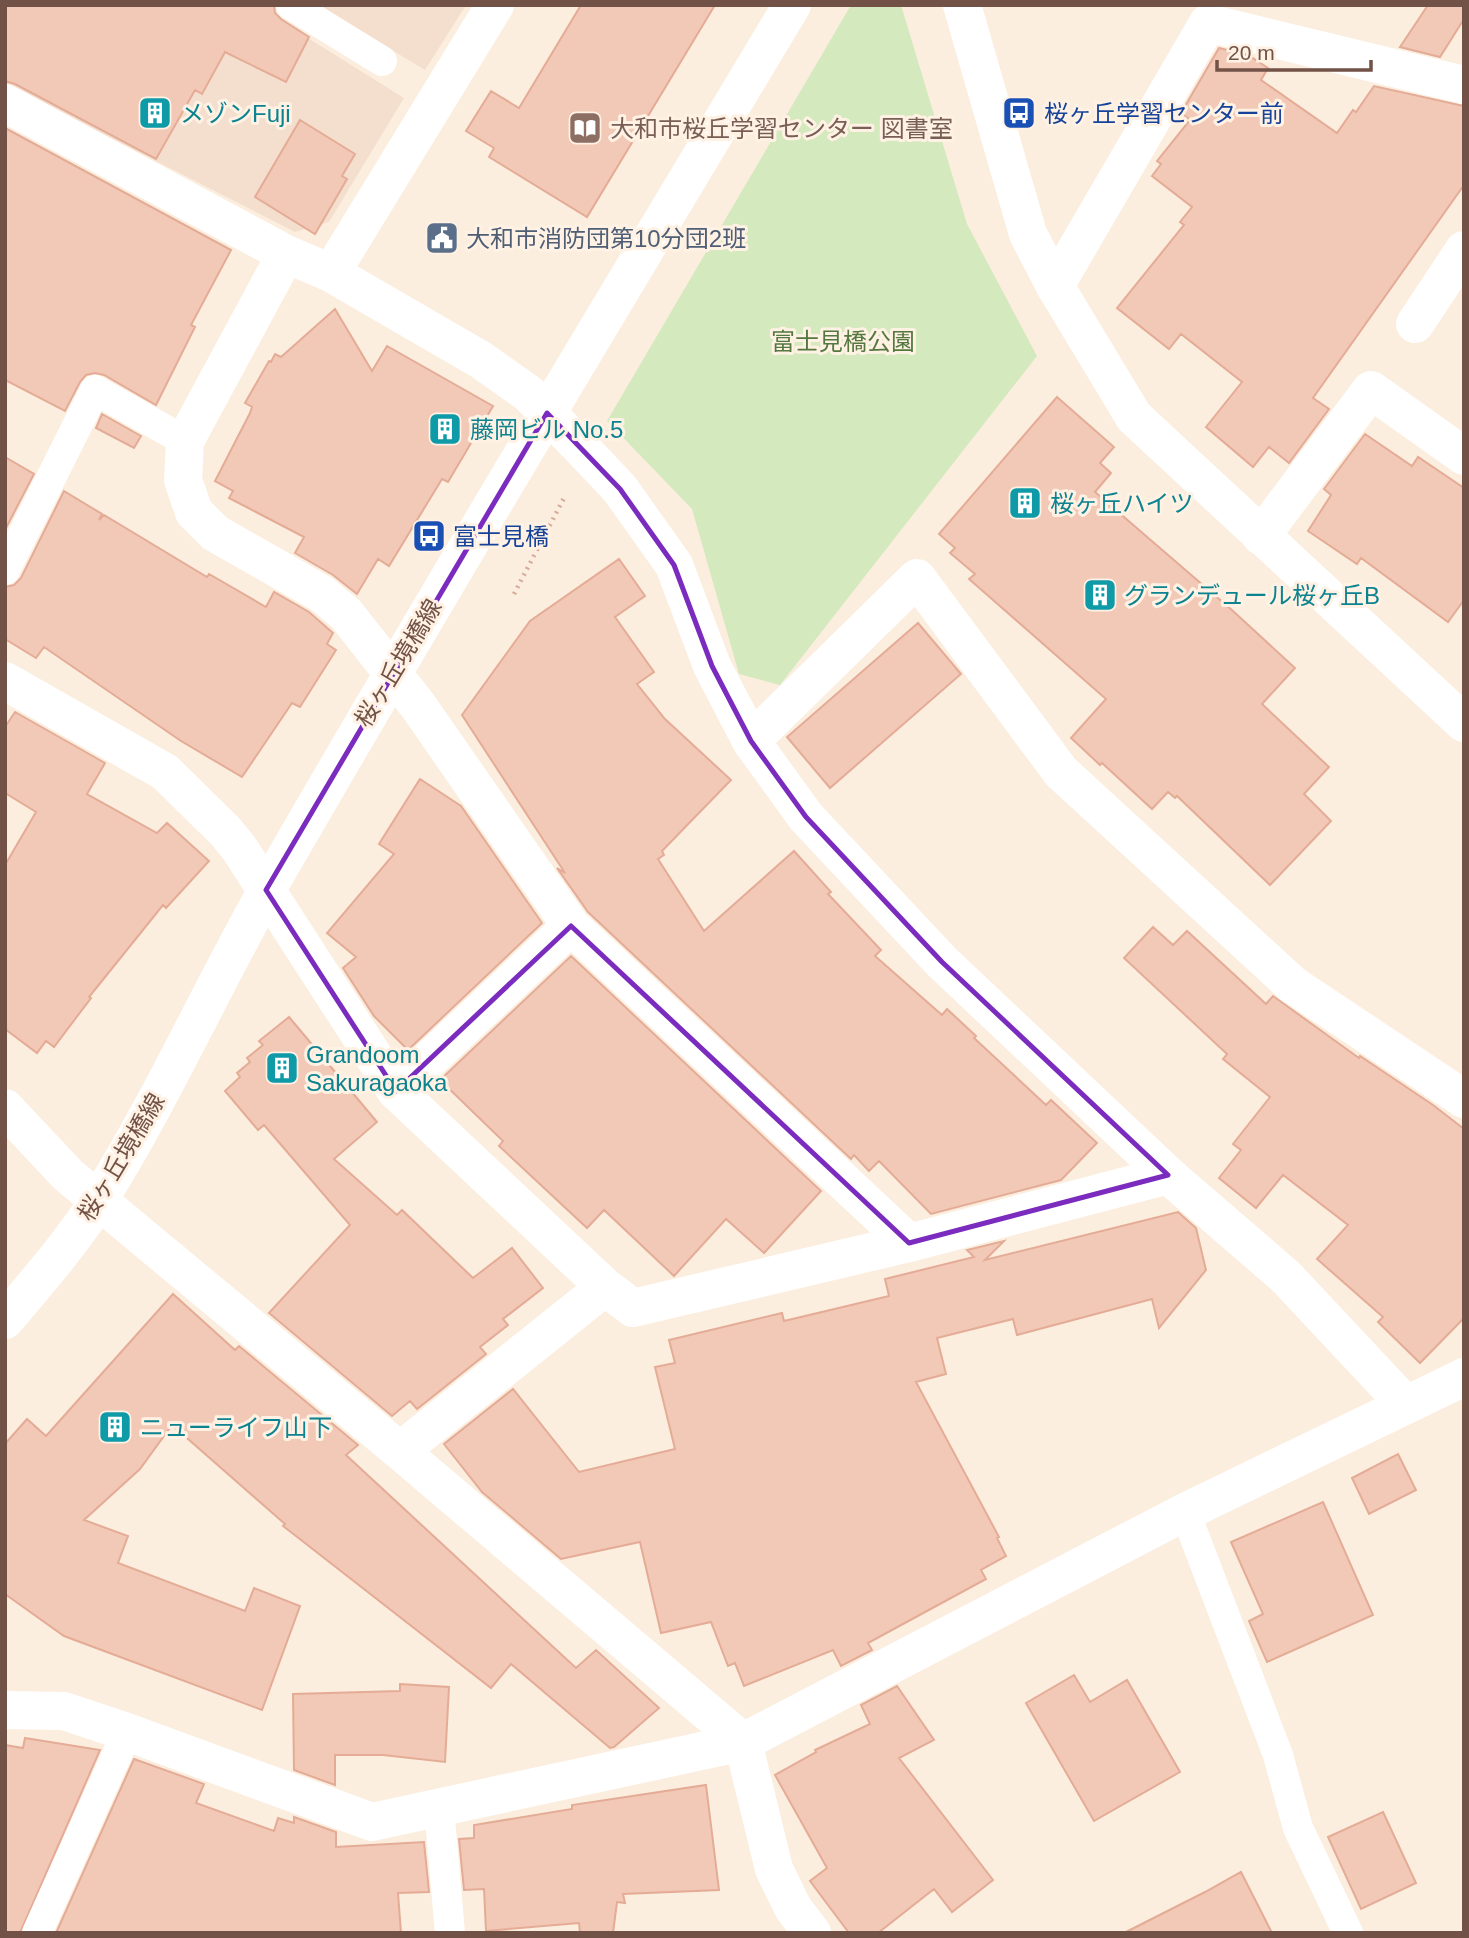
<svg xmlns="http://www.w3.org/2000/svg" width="1469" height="1938" viewBox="0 0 1469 1938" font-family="Arial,'Noto Sans JP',sans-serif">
<rect width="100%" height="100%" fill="#fceede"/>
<path fill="#f4decd" d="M5,5h250l149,93 -75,124 -34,10 -290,-148z
M317,5h149l-41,65z"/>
<path fill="#d4e9be" d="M851,5h50l66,219 70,132 -257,329 -41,-11 -47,-165 -85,-88z"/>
<path fill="#f2c8b6" stroke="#e4ac96" stroke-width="2" d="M5,5h269l1,8 6,6 28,18 -23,45 -61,-30 -23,42 -7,-4 -39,69 -141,-75 -10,-3z
M581,5h134l-128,212 -98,-60 5,-9 -28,-17 25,-40 28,17z
M1428,5h36v14l-24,38 -40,-10z
M1219,48l29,7 20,13 -7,12 76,53 16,-23 3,2 18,-26 90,20v79l-151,213 16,11 -40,54 -20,-16 -16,20 -47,-40 36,-45 -61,-48 -12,15 -52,-41 67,-83 -4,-3 12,-15 -40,-31 9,-12 -4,-3 33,-41 -9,-7z
M300,120l55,34 -13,22 5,3 -32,55 -60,-37z
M5,128l226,122 -40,75 4,2 -39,78 -52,-30 -9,-2 -9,2 -6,7 -15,29 -60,-31z
M335,309l37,62 15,-25 106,60 -45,76 -6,-3 -53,87 -11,-7 -21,35 -24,-19 -38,-22 9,-16 -75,-39 4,-7 -18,-10 35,-68 2,-6 -7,-4 24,-42 2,1 4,-8 6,3z
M1057,397l57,50 -14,16 11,10 -16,19 138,119 62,57 -33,36 67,63 -25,27 27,27 -61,64 -93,-89 -2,2 -7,-6 -16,17 -50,-46 -2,2 -29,-27 35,-39 -137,-120 6,-5 -25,-21 5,-5 -16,-14z
M102,414l39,22 -7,12 -38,-20z
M1365,434l47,32 6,-9 46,31v112l-16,22 -87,-64 -4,6 -49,-33 23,-36 -7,-6z
M5,457l29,17 -29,56z
M64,491l38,23 -3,6 5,-5 103,62 2,-3 57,33 8,-15 35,20 24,21 -6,11 9,6 -36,57 -8,-4 -50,74 -61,-36 -137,-94 -8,11 -31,-19v-52l9,-2 7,-7z
M619,559l26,37 -30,21 39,55 -17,12 28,35 66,61 -69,71 2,4 -6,4 46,72 90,-80 37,41 -3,2 53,56 -6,6 67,59 5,-6 29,27 -2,2 72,67 5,-5 46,43 -36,37 -130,34 -52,-53 -10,10 -15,-16 -3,4 -263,-247 -31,-44 8,5 -103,-158 68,-94z
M918,623l43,51 -131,114 -43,-51z
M15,712l90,51 -18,31 70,39 10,-10 42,38 -43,47 -3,-3 -74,92 2,1 -37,49 -8,-6 -9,12 -32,-24v-164l31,-53 -31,-19v-66z
M420,779l41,27 81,117 -134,127 -34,-34 -31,-48 13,-11 -29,-24 67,-79 -15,-10z
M1153,927l20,18 14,-14 79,73 7,-8 86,62 1,-2 73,49 31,24v189l-44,45 -42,-41 5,-5 -66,-58 31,-34 -65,-50 -27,33 -37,-30 22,-28 -8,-6 37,-47 -47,-38 4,-5 -103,-96z
M571,956l250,235 -57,62 -38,-34 -52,57 -70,-66 -17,18 -88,-82 4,-5 -63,-61z
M289,1017l88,105 -43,37 63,56 5,-5 71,68 39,-30 31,40 -40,31 5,6 -28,22 6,7 -69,55 -7,-8 -18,15 -123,-103 81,-88 -86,-100 -6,5 -33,-39 15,-14 -3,-4 13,-11 -3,-4 16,-13 -4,-4z
M1178,1212l18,16 10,42 -47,58 -7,-29 -135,36 -4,-16 -76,19 9,36 -30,8 83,155 -2,1 9,18 -25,14 5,9 -118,64 4,7 -31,16 -8,-16 -89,36 -9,-23 -7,3 -17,-44 -50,11 -21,-91 -79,17 -79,-67 -38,-48 69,-55 66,83 96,-23 -20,-82 20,-4 -6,-23 113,-27 2,8 105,-25 -4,-17 89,-22 -7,-7 37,-9 -19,19z
M173,1294l62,56 4,-4 119,99 -12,10 230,213 20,-18 63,58 -45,39 -4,1 -99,-84 -20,24 -208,-162 2,-2 -113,-99 -32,44 -56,51 44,16 -10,27 127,48 9,-23 46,18 -38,104 -198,-74 -59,-42v-150l22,-25 19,17z
M1398,1454l18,36 -47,24 -17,-36z
M1323,1502l50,113 -106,47 -18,-41 14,-7 -32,-72z
M1074,1675l16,27 37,-22 53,92 -86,49 -68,-118z
M400,1684l49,3 -4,75 -62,-7h-48v30l-41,-15 -1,-76 107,-3z
M897,1686l37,54 -35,18 94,122 -41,32 -18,-23 -56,44h-29l-39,-52 17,-13 -52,-93 41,-23 -1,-2 55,-26 -9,-19z
M25,1738l75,12 -80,183h-15v-188l18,3z
M134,1759l70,25 -8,19 78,28 4,-13 16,5v-6l42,15v15l88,-5 5,50 -31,1 3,40h-345z
M706,1785l13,105 -96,4 2,9 -8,-1 -4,31h-33l-1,-10 -93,8 -2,-42 -20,1 -5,-51 15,-1v-13l98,-16v-4z
M1383,1812l33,71 -55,26 -33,-72z
M1241,1872l31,61h-148l81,-41z"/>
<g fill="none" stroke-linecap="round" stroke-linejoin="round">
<path stroke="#d6ab9a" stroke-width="4.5" stroke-dasharray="2 5" stroke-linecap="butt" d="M514,594l50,-96"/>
<path stroke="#fff" stroke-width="30" d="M291,5l91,56
M5,570l90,-180 90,51
M1185,1512l93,243 20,73 50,105
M439,1808l11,125
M37,1933l90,-201"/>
<path stroke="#fff" stroke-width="38" d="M5,103l281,151 45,19 150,87 48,34 58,60 33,35 54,76 38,101 39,75 55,76 136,145 226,213 118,102 119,127
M286,254l-101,187 -2,39 11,32 21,21 107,61 24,20 73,93 152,219 338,317
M331,273l164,-268
M1055,286l153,-263 256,62
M1415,324l49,-74
M1261,536l110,-146 93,66
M5,681l160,91 60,59 14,17 157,243 209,196 28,21 276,-65 259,-68
M751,741l166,-163 144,194 232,213 171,114
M396,1091l175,-165
M5,1108l63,67 332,276 343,291 31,127 19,39 19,25
M400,1451l205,-164
M5,1710l59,1 63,21 245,90 371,-80 442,-230 279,-135"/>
<path stroke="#fff" stroke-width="38" d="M962,5l66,229 27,52 79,131 330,306
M5,1320c33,-39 68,-79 95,-122 68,-109 119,-227 184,-338 166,-287 337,-570 508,-855"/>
</g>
<path fill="none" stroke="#7b2cbf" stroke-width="5" stroke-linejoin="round" d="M547,413l73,76 54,76 38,101 39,75 55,76 136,145 226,213 -259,68 -338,-317 -175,165 -130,-201z"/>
<defs>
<symbol id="building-square" viewBox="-11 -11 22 22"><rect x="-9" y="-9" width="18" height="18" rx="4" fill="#0f9aa8" stroke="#fff2e4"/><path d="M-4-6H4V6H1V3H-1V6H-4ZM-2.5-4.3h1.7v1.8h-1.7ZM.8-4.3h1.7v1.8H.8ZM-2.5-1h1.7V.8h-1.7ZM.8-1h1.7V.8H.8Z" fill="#fff"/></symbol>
<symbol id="bus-square" viewBox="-11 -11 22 22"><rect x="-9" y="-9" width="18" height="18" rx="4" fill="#1a4fb4" stroke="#fff2e4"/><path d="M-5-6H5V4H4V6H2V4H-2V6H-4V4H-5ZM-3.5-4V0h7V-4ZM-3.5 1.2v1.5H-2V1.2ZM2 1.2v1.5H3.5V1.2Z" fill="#fff"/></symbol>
<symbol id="library-square" viewBox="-11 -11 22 22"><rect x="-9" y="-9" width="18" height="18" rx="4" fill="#8d6e63" stroke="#fff2e4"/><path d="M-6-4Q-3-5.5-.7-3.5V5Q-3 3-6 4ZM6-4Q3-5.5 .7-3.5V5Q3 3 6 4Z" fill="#fff"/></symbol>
<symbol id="civic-square" viewBox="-11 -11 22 22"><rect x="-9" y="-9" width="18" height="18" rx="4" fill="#5c6f8a" stroke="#fff2e4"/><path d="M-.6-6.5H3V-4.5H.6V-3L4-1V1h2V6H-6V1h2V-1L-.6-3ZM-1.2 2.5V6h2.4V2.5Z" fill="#fff"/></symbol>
</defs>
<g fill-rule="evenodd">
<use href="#building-square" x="136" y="94" width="38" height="38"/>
<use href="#bus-square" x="1000" y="94" width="38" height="38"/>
<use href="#library-square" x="566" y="109" width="38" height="38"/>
<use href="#civic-square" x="423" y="219" width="38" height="38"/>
<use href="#building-square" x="426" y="410" width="38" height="38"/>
<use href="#building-square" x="1006" y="484" width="38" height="38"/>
<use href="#bus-square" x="410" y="517" width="38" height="38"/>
<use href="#building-square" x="1081" y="576" width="38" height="38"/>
<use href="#building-square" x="263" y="1049" width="38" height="38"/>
<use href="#building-square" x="96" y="1408" width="38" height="38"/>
</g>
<g text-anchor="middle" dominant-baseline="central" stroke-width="6" stroke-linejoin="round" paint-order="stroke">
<g font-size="24" fill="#0d838f" stroke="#fff2e4" text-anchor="start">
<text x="180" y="113">メゾンFuji</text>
<text x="470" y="429">藤岡ビル No.5</text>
<text x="1050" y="503">桜ヶ丘ハイツ</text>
<text x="1124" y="595">グランデュール桜ヶ丘B</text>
<text x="306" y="1054">Grandoom<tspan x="306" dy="28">Sakuragaoka</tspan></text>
<text x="140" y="1427">ニューライフ山下</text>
</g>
<g font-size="24" fill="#164399" stroke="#fff2e4" text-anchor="start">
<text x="1044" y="113">桜ヶ丘学習センター前</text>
<text x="453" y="536">富士見橋</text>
</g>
<g font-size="24" fill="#785e54" stroke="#fff2e4" text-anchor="start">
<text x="610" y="128">大和市桜丘学習センター 図書室</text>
</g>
<g font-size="24" fill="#4e5e75" stroke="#fff2e4" text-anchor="start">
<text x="466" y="238">大和市消防団第10分団2班</text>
</g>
<g font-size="24" fill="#55783f" stroke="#fff2e4">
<text x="843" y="341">富士見橋公園</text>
</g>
<g font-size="24" fill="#725247" stroke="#fff2e4">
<text transform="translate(398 663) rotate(-59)">桜ヶ丘境橋線</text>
<text transform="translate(121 1157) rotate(-59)">桜ヶ丘境橋線</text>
</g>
</g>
<rect width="1469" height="1938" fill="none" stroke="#725247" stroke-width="14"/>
<path d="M1217 60v10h154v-10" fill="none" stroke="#725247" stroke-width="3.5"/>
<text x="1228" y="60" font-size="21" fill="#725247" stroke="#fff2e4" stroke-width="5" paint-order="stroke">20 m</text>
</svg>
